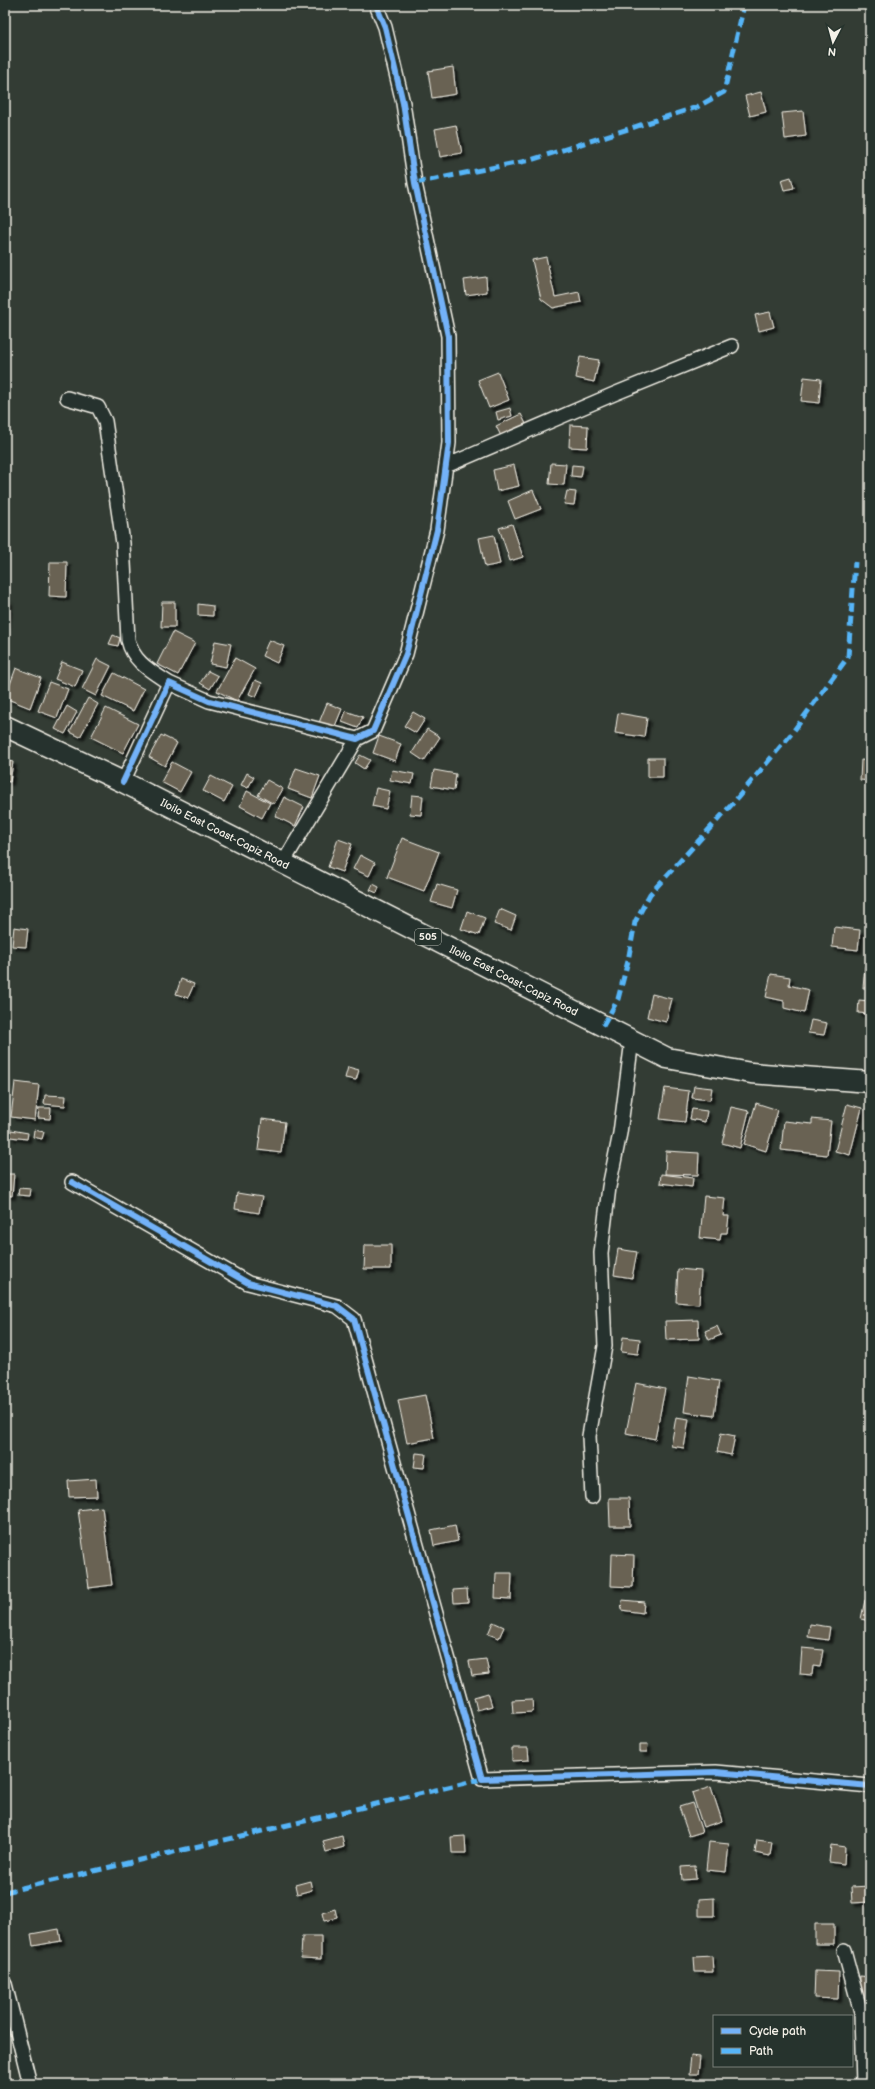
<svg xmlns="http://www.w3.org/2000/svg" width="875" height="2089" viewBox="0 0 875 2089" font-family="'Balsamiq Sans',sans-serif">
<defs>
<filter id="shadow"><feDropShadow dx="3.5" dy="3.5" stdDeviation="1" flood-color="#0009"/></filter>
</defs>
<rect width="100%" height="100%" fill="#333c34"/>
<filter id="ink" filterUnits="userSpaceOnUse"><feTurbulence type="fractalNoise" baseFrequency=".025" numOctaves="2"/><feDisplacementMap in="SourceGraphic" scale="8" xChannelSelector="R" yChannelSelector="G"/><feConvolveMatrix kernelMatrix="1 2 1 2 8 2 1 2 1" color-interpolation-filters="sRGB"/></filter>
<g filter="url(#ink)">
<path fill="#696252" stroke="#f4f1e8" filter="url(#shadow)" d="M453,67l3,27 -24,4 -4,-27z
M761,92l5,20 -16,4 -5,-20z
M803,111l3,25 -21,3 -3,-26z
M456,125l6,28 -22,4 -5,-28z
M791,177l3,11 -10,2 -3,-10z
M546,257l9,40 24,-5 2,10 -28,6 -12,-9 -9,-39z
M486,277l1,15 -21,3 -2,-15z
M770,312l4,15 -15,4 -4,-16z
M580,357l19,3 -5,22 -18,-4z
M498,372l11,28 -20,8 -11,-28z
M804,377l17,2 -2,24 -18,-2z
M510,408l2,8 -14,4 -2,-8z
M521,414l7,14 -25,12 -7,-14z
M570,425l18,1 -1,22 -18,-1z
M551,463l15,1 -2,21 -15,-1z
M514,465l5,21 -22,5 -4,-21z
M572,465l11,1 -2,11 -10,-1z
M533,490l8,19 -26,10 -7,-18z
M567,491l9,1 -2,13 -10,-1z
M512,524l11,33 -13,4 -11,-33z
M494,535l6,29 -15,3 -6,-29z
M50,562h17l-1,35 -17,-1z
M5,601h4l-3,23h-1z
M162,602h13v25h-14z
M198,604l15,2v10l-15,-1z
M173,632l22,11 -17,32 -21,-11z
M113,635l7,3 -2,8 -9,-2z
M269,640l15,6 -7,17 -15,-7z
M215,641l16,3 -5,23 -16,-3z
M235,658l20,11 -18,32 -20,-10z
M97,659l14,7 -15,30 -14,-7z
M62,662l20,8 -7,17 -20,-8z
M16,668l25,10 -11,30 -25,-10z
M208,671l10,5 -8,13 -10,-6z
M114,673l30,16 -11,22 -31,-15z
M255,680l7,3 -6,14 -7,-3z
M49,682l19,7 -11,29 -19,-7z
M88,698l10,6 -18,33 -10,-5z
M327,703l15,6 -9,22 -15,-6z
M67,706l10,6 -12,22 -10,-5z
M106,708l32,16 -15,29 -32,-16z
M346,711l17,6 -5,11 -16,-6z
M413,712l12,7 -9,14 -12,-7z
M618,713l29,5 -3,19 -29,-4z
M427,729l13,8 -16,24 -12,-8z
M161,735l16,8 -12,23 -16,-9z
M379,736l22,8 -6,17 -22,-8z
M360,755l10,5 -6,9 -9,-6z
M648,758h15v19h-15z
M5,760l8,2 -3,20 -5,-1z
M861,760l9,1v20l-10,-1z
M172,762l19,10 -11,20 -19,-10z
M296,768l24,8 -8,22 -24,-9z
M392,770l22,4 -2,10 -22,-4z
M434,770l22,4 -2,16 -23,-4z
M247,773l7,4 -6,11 -7,-3z
M211,776l21,11 -8,15 -21,-11z
M267,780l16,9 -9,15 -16,-9z
M376,788l14,3 -4,18 -14,-3z
M247,791l23,12 -8,15 -22,-12z
M412,795l11,1 -2,19 -11,-1z
M284,797l20,10 -9,19 -20,-10z
M402,838l37,14 -15,39 -37,-14z
M338,839l14,5 -10,28 -14,-5z
M360,855l15,8 -6,13 -16,-7z
M373,884l6,3 -2,6 -7,-3z
M437,884l20,6 -5,18 -21,-6z
M500,909l16,7 -5,14 -17,-6z
M467,911l18,7 -6,17 -18,-6z
M14,927l14,2 -2,18 -14,-1z
M834,927l26,3 -2,20 -26,-3z
M865,966l5,1v21h-7z
M771,974l19,3 -1,8 20,5 -5,23 -20,-5v-7l-18,-4z
M181,979l13,5 -6,14 -12,-4z
M652,994l20,5 -6,23 -19,-5z
M859,1000l11,1v13l-12,-1z
M811,1020l16,3 -3,12 -16,-2z
M348,1067l11,3 -3,10 -11,-2z
M15,1082l24,3 -4,35 -24,-3z
M694,1086l18,2 -2,12 -18,-2z
M665,1088l24,3 -4,31 -25,-3z
M45,1095l21,1 -1,10 -21,-2z
M756,1103l22,7 -12,41 -22,-7z
M847,1104l15,4 -12,47 -15,-4z
M731,1107l18,4 -9,37 -18,-5z
M39,1108h12l-1,11 -12,-1z
M692,1109l15,2 -2,11 -15,-3z
M262,1119l23,3 -4,31 -23,-3z
M812,1119l19,2 -4,34 -46,-5 3,-29 28,3z
M11,1130l17,3 -1,6 -17,-2z
M34,1130l10,2 -2,7 -9,-2z
M666,1151l33,2 -1,22 -33,-1z
M5,1174h9l-2,22 -7,-1z
M661,1174l32,4 -1,9 -32,-4z
M19,1188l12,1 -1,7 -12,-1z
M237,1193l25,4 -3,16 -24,-4z
M704,1196l21,2 -2,18h6l-2,17h-6l-1,7 -20,-2z
M365,1245h26v24h-27z
M618,1249l19,3 -5,26 -18,-3z
M678,1269l23,2 -2,33 -23,-2z
M698,1320l1,19 -33,1 -1,-19z
M717,1326l4,9 -12,5 -4,-9z
M623,1337l17,2 -2,15 -17,-2z
M689,1376l30,5 -5,35 -30,-4z
M636,1383l29,6 -10,50 -29,-6z
M425,1395l9,43 -27,5 -9,-43z
M676,1417l13,2 -5,29 -13,-2z
M721,1433l14,3 -4,19 -14,-3z
M416,1453l10,1 -2,14 -10,-1z
M96,1479l1,17 -28,1 -1,-16z
M609,1498h20l1,28h-20z
M102,1507l10,78 -23,3 -11,-78z
M455,1525l3,16 -24,5 -3,-16z
M612,1554l22,1 -1,32 -22,-1z
M496,1573h16l-1,26 -16,-1z
M467,1589l1,13 -14,1 -1,-13z
M622,1600l22,2 -1,11 -22,-3z
M865,1600l5,2v19l-9,-2z
M493,1622l11,5 -5,11 -11,-4z
M810,1624l20,3 -2,13 -20,-3z
M802,1648l21,2 -3,17 -7,-1 -1,9 -12,-1z
M486,1659l3,15 -17,2 -3,-15z
M488,1693l4,13 -15,4 -3,-13z
M532,1699l1,13 -20,1 -1,-13z
M640,1744h8l-1,8h-7z
M512,1748h16l1,12 -17,1z
M711,1787l11,34 -19,6 -11,-34z
M692,1803l10,29 -13,4 -10,-29z
M342,1836l2,11 -18,5 -3,-11z
M465,1836l1,17h-14l-1,-16z
M757,1840l15,2 -2,14 -15,-3z
M709,1842l20,2 -3,28 -20,-2z
M831,1845l14,2 -1,17 -15,-2z
M695,1866l1,13 -14,1 -1,-13z
M310,1881l2,9 -15,4 -2,-9z
M870,1886v16l-18,1 -1,-16z
M714,1898v18h-15v-17z
M335,1909l2,9 -13,3 -2,-8z
M815,1924h19v20h-19z
M59,1929l2,12 -28,5 -2,-12z
M302,1936h19v23l-20,-1z
M712,1956l1,16h-18l-1,-15z
M815,1971l24,1 -1,27 -24,-1z
M860,1976l10,1v21l-11,-1z
M691,2056l9,1 -2,17h-9z"/>
<g fill="none" stroke-linecap="round" stroke-linejoin="round">
<defs>
<path id="street" d="M67,398l31,9 7,14 18,122 5,97c5,22 23,31 41,43
M446,466l168,-72 118,-48
M123,782l46,-99 40,18 148,38 16,-8 33,-77 31,-124 12,-87 -1,-107 -33,-153 -12,-80 -18,-76 -9,-22
M283,863l74,-124
M72,1182l176,101 89,23 17,13 128,460 234,-7 154,14
M592,1497l-3,-61 16,-90 -4,-93 8,-66 11,-54 12,-93
M844,1950l17,63 2,71
M5,1984l25,100"/>
<g id="primary">
<path id="s1" d="M5,726l118,56 544,276 84,15 119,9"/>
</g>
</defs>
<use href="#street" stroke="#f4f1e8" stroke-width="16"/>
<use href="#primary" stroke="#f4f1e8" stroke-width="23"/>
<use href="#street" stroke="#26332d" stroke-width="13"/>
<use href="#primary" stroke="#26332d" stroke-width="20"/>
<path stroke="#56b5f8" stroke-width="5" stroke-dasharray="10 5" stroke-linecap="butt" d="M415,183l116,-23 166,-53 27,-15 20,-87
M603,1026l15,-27 10,-38 7,-39 15,-28 84,-92 58,-69 56,-76 7,-95
M5,1892l477,-113"/>
<defs>
<path id="cycleway" d="M123,782l46,-99 40,18 148,38 16,-8 33,-77 31,-124 12,-87 -1,-107 -33,-153 -12,-80 -18,-76 -9,-22
M72,1182l176,101 89,23 17,13 128,460 234,-7 154,14"/>
</defs>
<use href="#cycleway" stroke="#26332d" stroke-width="8"/>
<use href="#cycleway" stroke="#73b2f8" stroke-width="6"/>
</g>
</g>
<g text-anchor="middle" dominant-baseline="central" stroke-width="3" stroke-linejoin="round" paint-order="stroke">
<rect fill="#26332d" stroke="#b6b8b0" stroke-width="1" x="415" y="929" width="26" height="16" rx="3"/>
<g font-size="10" font-weight="bold" fill="#f4f1e8">
<text x="428" y="937">505</text>
</g>
<g font-size="11" fill="#f4f1e8" stroke="#26332d">
<text stroke="none"><textPath href="#s1" startOffset="245">Iloilo East Coast-Capiz Road</textPath></text>
<text stroke="none"><textPath href="#s1" startOffset="569">Iloilo East Coast-Capiz Road</textPath></text>
</g>
</g>
<rect width="875" height="2089" fill="none" stroke="#26332d" stroke-width="20"/>
<rect x="10" y="10" width="855" height="2069" fill="none" stroke="#f4f1e8" stroke-width="1.5" filter="url(#ink)"/>
<rect x="713" y="2015" width="140" height="52" fill="#26332d" stroke="#787f78"/>
<rect x="721" y="2028" width="20" height="6" fill="#73b2f8" stroke="#787f78"/>
<text x="749" y="2035" font-size="12" fill="#f4f1e8">Cycle path</text>
<rect x="721" y="2048" width="20" height="6" fill="#56b5f8" stroke="#787f78"/>
<text x="749" y="2055" font-size="12" fill="#f4f1e8">Path</text>
<g transform="translate(833 42) rotate(186)" stroke="#26332d" stroke-width="3" paint-order="stroke">
<path d="M0-3L7 15L0 10L-7 15Z" fill="#f4f1e8"/>
<text y="-6" font-size="11" font-weight="bold" text-anchor="middle" fill="#f4f1e8">N</text>
</g>
</svg>
